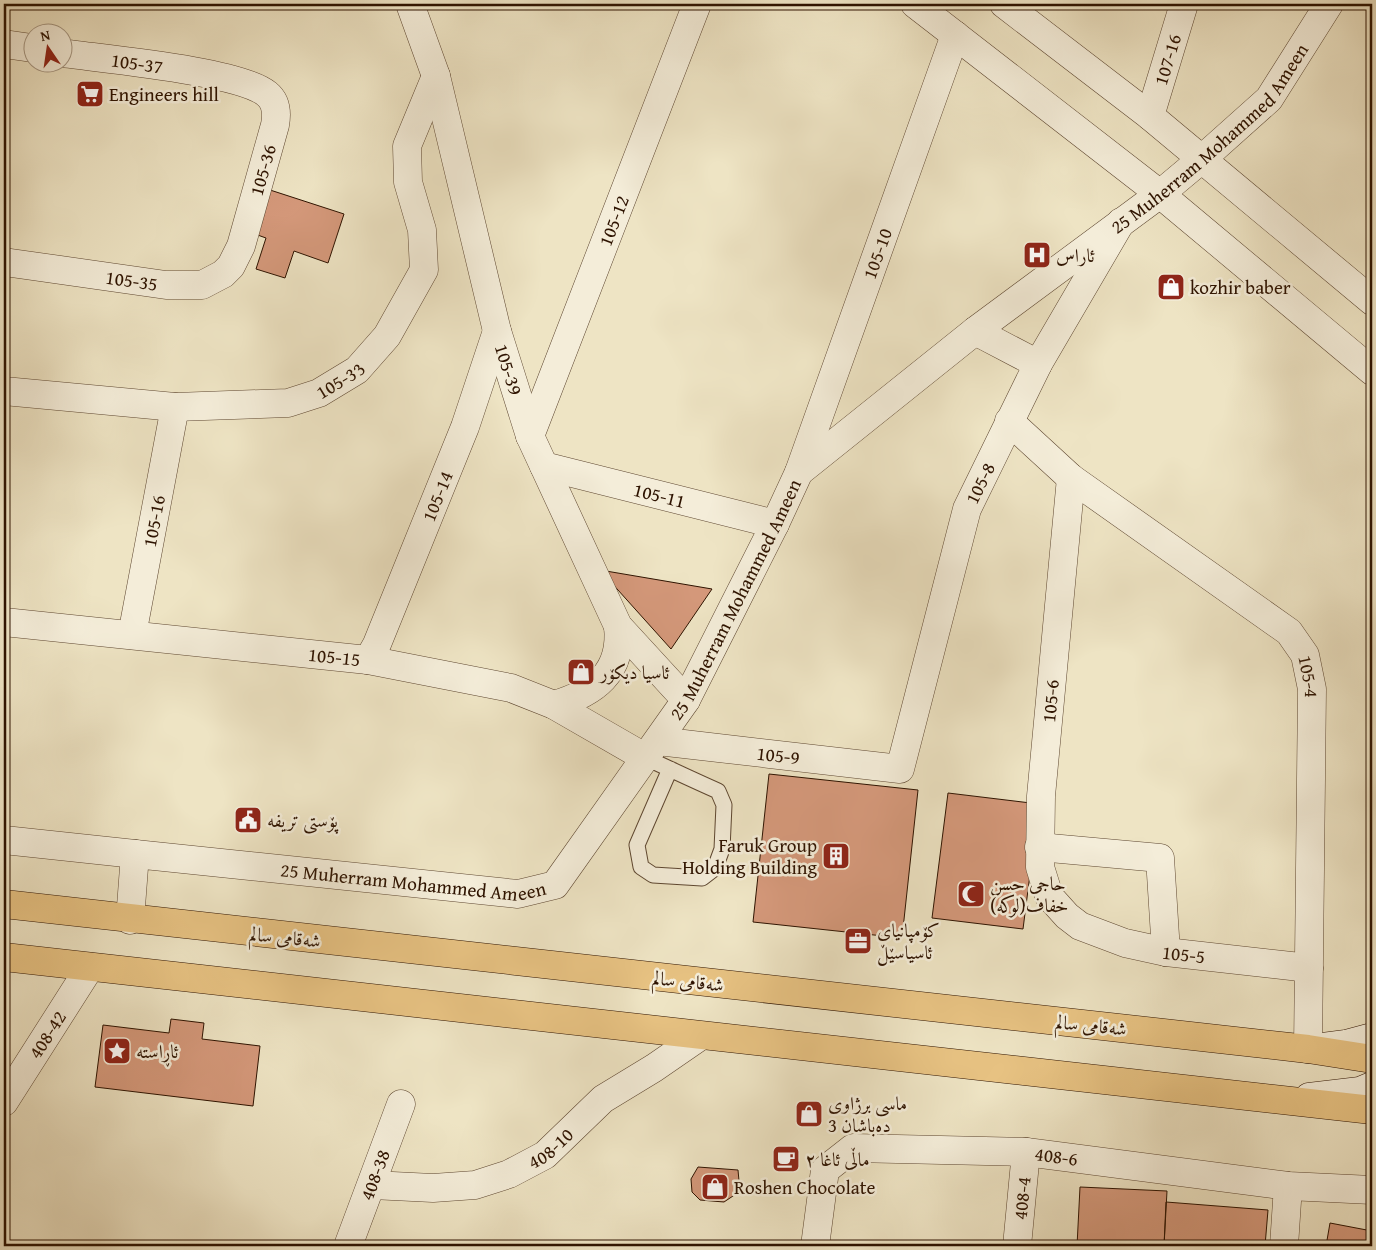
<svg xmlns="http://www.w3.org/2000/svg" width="1376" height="1250" viewBox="0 0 1376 1250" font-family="'Gentium Book Plus',Amiri,serif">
<rect width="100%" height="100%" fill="#eee4c4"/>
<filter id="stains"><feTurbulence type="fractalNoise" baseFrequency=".004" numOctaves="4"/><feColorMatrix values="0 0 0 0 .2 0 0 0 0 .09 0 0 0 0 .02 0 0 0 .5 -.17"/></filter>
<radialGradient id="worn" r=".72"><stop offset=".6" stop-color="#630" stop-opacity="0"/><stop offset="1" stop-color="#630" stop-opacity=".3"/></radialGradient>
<path fill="#d4987a" stroke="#2e1300" d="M267,189l77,25 -16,49 -34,-12 -9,27 -29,-9 10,-31 -14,-5z
M600,570l112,19 -41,60z
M769,774l149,16 -16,148 -149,-16z
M948,793l91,11 -16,125 -91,-11z
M171,1019l33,4 -2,16 58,7 -7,60 -158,-19 8,-62 66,8z
M698,1167l40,3 1,11 -3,13 -12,8 -24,-2 -8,-8 -1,-13z
M1080,1187l87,4 -3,55h-87z
M1166,1202l102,8 -3,36h-101z
M1330,1223l42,8v15h-46z"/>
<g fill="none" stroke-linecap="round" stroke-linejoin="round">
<defs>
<path id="service" d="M646,758c24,11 47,22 72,33l6,14 -2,44 -7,19 -13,10 -49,-3 -12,-8 -4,-22 33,-76"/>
<g id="minor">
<path id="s1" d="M410,4l26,72 61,255 33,105 88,190 68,74"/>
<path d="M4,44l28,4"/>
<path id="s2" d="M1150,116l34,-112"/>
<path id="s3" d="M4,262l162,23h36l21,-11 8,-8 10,-20 34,-121c2,-11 2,-23 -8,-31 -27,-23 -163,-35 -205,-41"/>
<path d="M975,331l63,33"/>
<path id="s4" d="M4,391l171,16 113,-4 31,-10 38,-23 30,-34 37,-66 -2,-40 -14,-48 -1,-36 29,-70"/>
<path id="s5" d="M1009,421l62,57 218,154 16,23 7,34 -4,360"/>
<path id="s6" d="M530,436l167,-432"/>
<path id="s7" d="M544,466l231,58"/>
<path id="s8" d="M799,472l156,-437"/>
<path id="s9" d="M1071,478l-30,318 -1,71 9,29 18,20 13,10 45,17 41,9 143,16"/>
<path id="s10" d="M4,622l364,38 143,28 43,17 92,53"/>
<path id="s11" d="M132,635l43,-228"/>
<path id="s12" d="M368,660l9,-16 88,-217 32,-96"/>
<path d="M554,705c40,-12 69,-32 64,-79"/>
<path id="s13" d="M658,741l242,28 67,-260 71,-145 83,-142"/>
<path d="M4,840l131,14"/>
<path d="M1039,847l121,11 6,94"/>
<path id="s14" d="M4,1102l86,-135"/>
<path id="s15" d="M372,1185l61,3 42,-3 34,-11 36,-19 58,-56 51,-31 45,-31"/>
<path id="s16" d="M348,1246l53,-142"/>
<path id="s17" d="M815,1246l10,-76 28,-22 173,4 262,34 84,4"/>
<path id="s18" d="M1017,1246l9,-94"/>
<path d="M1284,1246l4,-60"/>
</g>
<g id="tertiary">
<path d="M915,4l245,190 212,177"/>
<path d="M1004,4l146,112 222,185"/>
<path id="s19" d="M130,920l5,-66 383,40 37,-9 131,-185 89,-176 24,-52 176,-141 185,-137 43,-36 66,-59 60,-95"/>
</g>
<path id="secondary" d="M1315,1048l31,-4 26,-7
M1309,1097l51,-6 12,-5"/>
<path id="primary" d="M4,904l1304,145 64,10
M4,957l1368,153"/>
</defs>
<use href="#service" stroke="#5e4731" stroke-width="17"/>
<use href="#minor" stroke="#5e4731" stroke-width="29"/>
<use href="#tertiary" stroke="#5e4731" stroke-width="29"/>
<use href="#secondary" stroke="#2e1300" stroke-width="29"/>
<use href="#primary" stroke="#2e1300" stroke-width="29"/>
<use href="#service" stroke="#f4edd9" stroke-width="15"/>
<use href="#minor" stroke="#f4edd9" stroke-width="28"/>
<use href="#tertiary" stroke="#f4edd9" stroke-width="28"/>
<use href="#secondary" stroke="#f4edd9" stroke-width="28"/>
<use href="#primary" stroke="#e7c282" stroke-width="28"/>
</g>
<defs>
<symbol id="supermarket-square" viewBox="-11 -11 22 22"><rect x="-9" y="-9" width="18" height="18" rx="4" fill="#8f2418" stroke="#f4edd9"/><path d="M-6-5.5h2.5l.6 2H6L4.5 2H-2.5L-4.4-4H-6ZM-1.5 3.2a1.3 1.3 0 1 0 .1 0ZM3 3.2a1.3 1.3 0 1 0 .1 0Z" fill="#fff"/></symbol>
<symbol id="hospital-square" viewBox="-11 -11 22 22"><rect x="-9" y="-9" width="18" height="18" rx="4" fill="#8f2418" stroke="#f4edd9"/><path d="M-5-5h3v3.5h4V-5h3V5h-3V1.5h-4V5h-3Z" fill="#fff"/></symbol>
<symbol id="shop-square" viewBox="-11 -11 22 22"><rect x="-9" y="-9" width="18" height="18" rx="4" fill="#8f2418" stroke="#f4edd9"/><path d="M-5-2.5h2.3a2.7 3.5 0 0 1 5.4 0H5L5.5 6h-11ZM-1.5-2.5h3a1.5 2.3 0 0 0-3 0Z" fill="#fff"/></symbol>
<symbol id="civic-square" viewBox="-11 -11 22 22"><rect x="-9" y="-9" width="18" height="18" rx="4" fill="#8f2418" stroke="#f4edd9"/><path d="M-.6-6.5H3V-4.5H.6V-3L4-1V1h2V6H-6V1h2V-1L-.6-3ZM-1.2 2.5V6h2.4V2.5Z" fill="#fff"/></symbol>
<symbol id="building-square" viewBox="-11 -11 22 22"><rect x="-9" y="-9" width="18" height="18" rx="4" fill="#8f2418" stroke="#f4edd9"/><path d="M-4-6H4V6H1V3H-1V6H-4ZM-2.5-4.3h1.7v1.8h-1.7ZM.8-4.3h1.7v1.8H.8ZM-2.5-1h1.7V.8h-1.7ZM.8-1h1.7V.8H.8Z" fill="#fff"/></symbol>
<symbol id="mosque-square" viewBox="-11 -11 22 22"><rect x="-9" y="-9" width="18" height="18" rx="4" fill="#8f2418" stroke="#f4edd9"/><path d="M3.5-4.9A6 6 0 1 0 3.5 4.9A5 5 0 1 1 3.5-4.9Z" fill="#fff"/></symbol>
<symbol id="office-square" viewBox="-11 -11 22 22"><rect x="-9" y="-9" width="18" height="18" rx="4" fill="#8f2418" stroke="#f4edd9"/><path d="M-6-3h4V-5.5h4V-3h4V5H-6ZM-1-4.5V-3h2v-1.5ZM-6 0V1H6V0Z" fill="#fff"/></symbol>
<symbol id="sight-square" viewBox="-11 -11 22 22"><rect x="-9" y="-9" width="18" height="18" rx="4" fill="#8f2418" stroke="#f4edd9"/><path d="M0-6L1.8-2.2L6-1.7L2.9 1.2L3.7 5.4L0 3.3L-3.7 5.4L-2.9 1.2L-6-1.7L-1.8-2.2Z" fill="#fff"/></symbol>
<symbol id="cafe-square" viewBox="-11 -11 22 22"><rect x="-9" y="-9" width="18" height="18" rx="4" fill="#8f2418" stroke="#f4edd9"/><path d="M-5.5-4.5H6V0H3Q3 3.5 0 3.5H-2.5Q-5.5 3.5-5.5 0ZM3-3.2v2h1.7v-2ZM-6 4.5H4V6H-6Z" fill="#fff"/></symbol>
</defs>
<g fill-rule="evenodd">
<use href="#supermarket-square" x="74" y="78" width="32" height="32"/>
<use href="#hospital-square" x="1021" y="239" width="32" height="32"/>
<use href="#shop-square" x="1155" y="271" width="32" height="32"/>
<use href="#shop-square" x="565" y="656" width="32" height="32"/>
<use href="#civic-square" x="232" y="804" width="32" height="32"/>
<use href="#building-square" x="820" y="840" width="32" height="32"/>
<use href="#mosque-square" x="955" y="878" width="32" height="32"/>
<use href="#office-square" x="842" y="925" width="32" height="32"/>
<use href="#sight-square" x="101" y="1035" width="32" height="32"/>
<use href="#shop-square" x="793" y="1098" width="32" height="32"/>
<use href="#cafe-square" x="770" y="1143" width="32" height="32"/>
<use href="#shop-square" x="699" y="1171" width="32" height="32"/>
</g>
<g text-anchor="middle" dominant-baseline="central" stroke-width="5" stroke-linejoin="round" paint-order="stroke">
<g font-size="19" fill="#2e1300" stroke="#f4edd9">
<text stroke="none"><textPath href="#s2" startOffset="59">107-16</textPath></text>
<text transform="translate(137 63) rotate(8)">105-37</text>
<text stroke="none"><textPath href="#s19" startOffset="1501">25 Muherram Mohammed Ameen</textPath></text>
<text stroke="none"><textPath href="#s3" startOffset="336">105-36</textPath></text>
<text stroke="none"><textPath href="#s6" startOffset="231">105-12</textPath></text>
<text stroke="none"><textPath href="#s8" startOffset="232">105-10</textPath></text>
<text stroke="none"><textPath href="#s3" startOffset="129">105-35</textPath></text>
<text stroke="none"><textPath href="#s1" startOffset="379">105-39</textPath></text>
<text stroke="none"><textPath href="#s4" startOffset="342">105-33</textPath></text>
<text stroke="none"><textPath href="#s13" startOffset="541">105-8</textPath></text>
<text stroke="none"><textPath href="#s7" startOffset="119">105-11</textPath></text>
<text stroke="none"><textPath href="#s12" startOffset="178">105-14</textPath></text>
<text stroke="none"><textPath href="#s11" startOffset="116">105-16</textPath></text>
<text stroke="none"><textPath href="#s19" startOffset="828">25 Muherram Mohammed Ameen</textPath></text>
<text stroke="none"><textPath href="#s10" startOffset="332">105-15</textPath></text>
<text stroke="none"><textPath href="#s5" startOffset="401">105-4</textPath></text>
<text transform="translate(1050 701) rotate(-85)">105-6</text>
<text stroke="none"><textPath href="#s13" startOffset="121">105-9</textPath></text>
<text stroke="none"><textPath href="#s19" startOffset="346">25 Muherram Mohammed Ameen</textPath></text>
<text transform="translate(285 937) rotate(6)">شەقامی سالم</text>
<text stroke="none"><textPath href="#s9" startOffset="572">105-5</textPath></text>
<text transform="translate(688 981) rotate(6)">شەقامی سالم</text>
<text transform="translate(1091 1025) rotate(6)">شەقامی سالم</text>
<text stroke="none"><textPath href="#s14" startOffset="80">408-42</textPath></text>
<text stroke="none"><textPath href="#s15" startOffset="188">408-10</textPath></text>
<text stroke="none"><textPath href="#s17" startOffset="316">408-6</textPath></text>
<text stroke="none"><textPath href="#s16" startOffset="76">408-38</textPath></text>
<text stroke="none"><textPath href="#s18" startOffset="48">408-4</textPath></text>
</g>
<g font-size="19" fill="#2e1300" stroke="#f4edd9" text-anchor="start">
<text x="109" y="94">Engineers hill</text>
<text x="1056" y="255">ئاراس</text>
<text x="1190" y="287">kozhir baber</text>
<text x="600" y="672">ئاسیا دیكۆر</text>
<text x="267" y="820">پۆستی تریفە</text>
<text x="817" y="845" text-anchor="end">Faruk Group<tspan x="817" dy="22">Holding Building</tspan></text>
<text x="990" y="883">حاجی حسن<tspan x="990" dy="22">(لوکه)خفاف</tspan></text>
<text x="877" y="930">کۆمپانیای<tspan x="877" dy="22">ئاسیاسێڵ</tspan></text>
<text x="136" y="1051">ئاڕاستە</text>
<text x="828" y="1103">ماسی برژاوی<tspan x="828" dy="22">دەباشان 3</tspan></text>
<text x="805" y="1159">ماڵی ئاغا ۲</text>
<text x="734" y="1187">Roshen Chocolate</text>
</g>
</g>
<rect width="1376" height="1250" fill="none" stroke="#eee4c4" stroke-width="20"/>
<rect x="5" y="5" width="1366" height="1240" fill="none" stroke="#2e1300" stroke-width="2.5"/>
<rect x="10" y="10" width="1356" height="1230" fill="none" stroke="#2e1300"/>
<g transform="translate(48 48) rotate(347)"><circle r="24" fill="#f4edd9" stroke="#a59682"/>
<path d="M0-4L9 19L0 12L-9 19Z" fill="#8f2418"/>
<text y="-8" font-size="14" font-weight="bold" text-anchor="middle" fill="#2e1300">N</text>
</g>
<rect width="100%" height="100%" filter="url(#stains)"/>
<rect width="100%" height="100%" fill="url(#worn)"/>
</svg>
